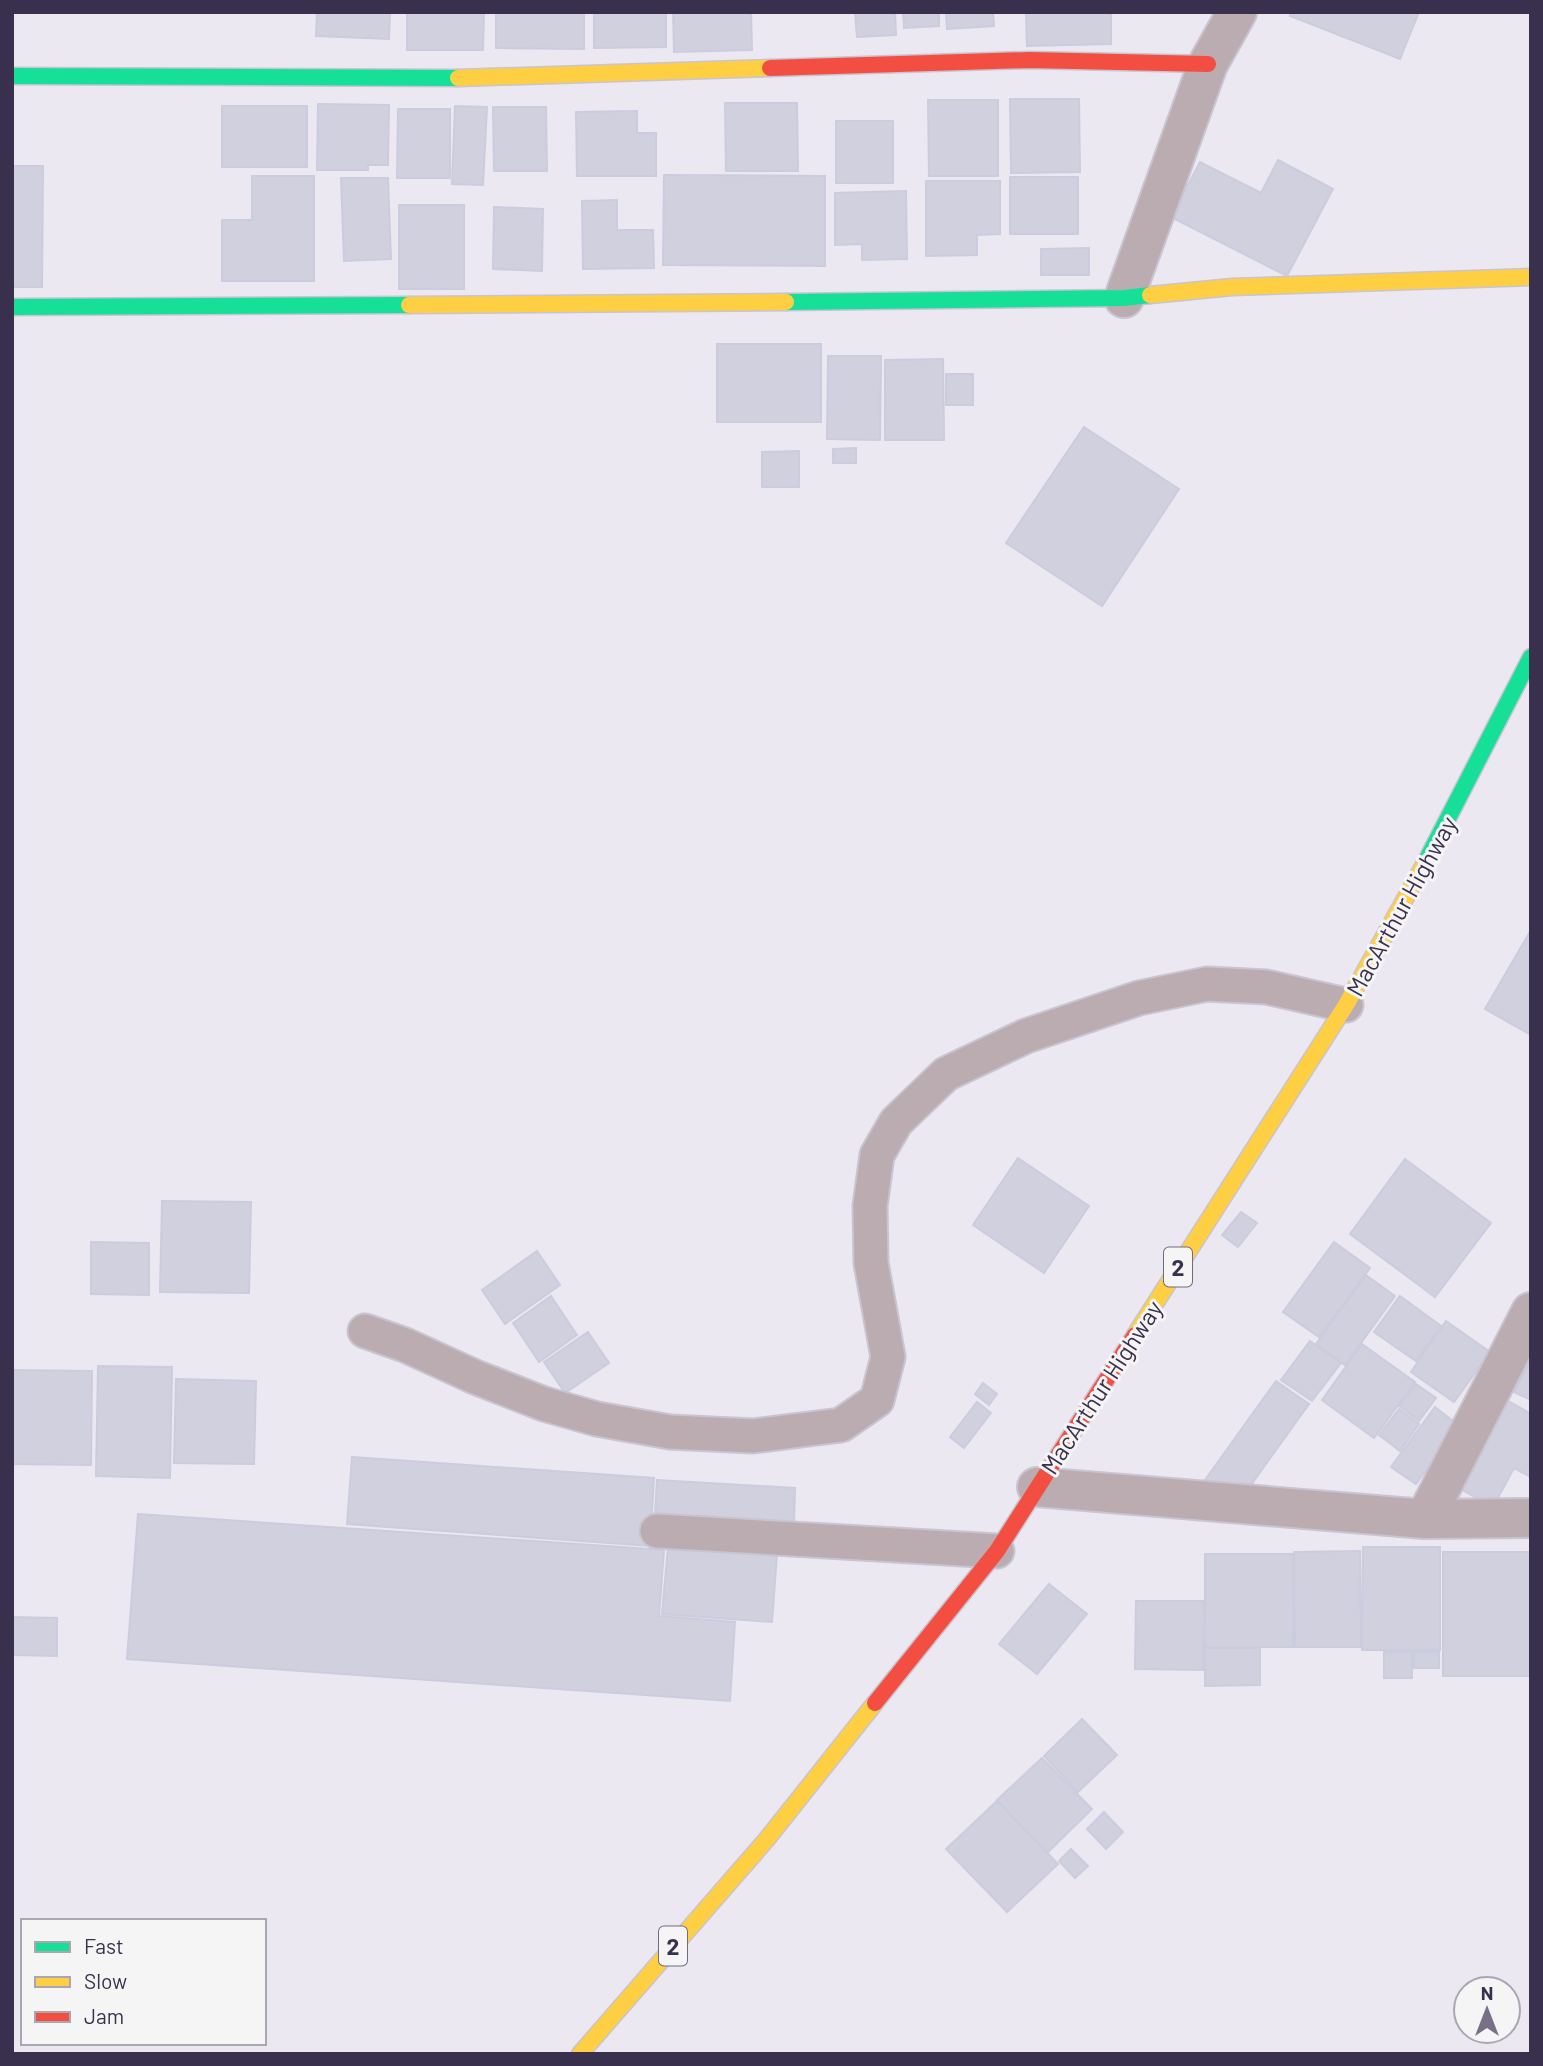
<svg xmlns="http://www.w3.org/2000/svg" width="1543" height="2066" viewBox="0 0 1543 2066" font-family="Barlow,sans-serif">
<rect width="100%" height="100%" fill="#ebe8f2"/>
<path fill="#d0d0de" stroke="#ccccdf" stroke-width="2" d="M317,12h73l-1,27 -73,-3z
M407,12h77l-1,38h-76z
M496,12h88v37l-88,-1z
M594,12h72v35l-72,1z
M673,12h78l1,38 -78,2z
M855,12h40l1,23 -39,2z
M903,12h36v14l-35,2z
M946,12h47l1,14 -47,3z
M1026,12h85v32l-84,2z
M1291,12h128l-19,47 -110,-43z
M1010,99h69l1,73 -69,1z
M928,100h70v76h-69z
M725,103h72l1,68h-72z
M318,104l71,1 -1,60h-20v5h-51z
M222,106h85v61h-85z
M455,106l32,1 -4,78 -31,-1z
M493,107h53l1,64h-53z
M398,109h52v69h-53z
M637,111v22h19v43h-79l-1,-64z
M836,121h57v62h-57z
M1278,160l55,29 -46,87 -116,-59 29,-55 61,31z
M12,166h31l-1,121h-30z
M664,175l161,1v90l-162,-1z
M252,176h62v105h-92v-61h30z
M1010,177h68v57h-68z
M341,178h47l3,81 -47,2z
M926,181h74v53l-23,1v20l-51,1z
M906,191l1,68 -45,1v-16l-27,1v-52z
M617,200v30h36l1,38 -71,1 -1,-68z
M399,205h65v84h-65z
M494,207l49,2 -1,62 -49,-2z
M1089,248v27h-48v-26z
M717,344h104v78h-104z
M828,356h53l-1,84 -53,-1z
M943,359l1,81h-59v-80z
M946,374h27v31h-27z
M1084,427l95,62 -77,117 -96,-63z
M856,448v15h-23v-14z
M799,451v36h-37v-35z
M1531,930v105l-46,-26z
M1018,1158l71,48 -45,67 -71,-48z
M1405,1159l86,64 -56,74 -85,-63z
M162,1201l89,1 -2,91 -89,-1z
M1241,1212l16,11 -19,24 -16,-12z
M91,1242l58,1v52l-58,-1z
M1334,1242l36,26 -51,69 -36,-25z
M537,1251l23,34 -55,39 -23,-34z
M1366,1275l29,21 -50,69 -29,-21z
M551,1296l26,39 -38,27 -26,-39z
M1400,1296l41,30 -25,35 -42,-29z
M1446,1321l44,31 -36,50 -43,-30z
M588,1332l21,31 -44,30 -21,-31z
M1310,1341l31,22 -29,38 -31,-21z
M1362,1344l53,38 -41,56 -52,-38z
M1531,1360v40l-17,-8z
M98,1366l74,1 -2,111 -74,-2z
M12,1370l80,1 -1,94 -79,-1z
M176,1379l80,2 -2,83 -80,-1z
M1276,1381l33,23 -71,99 -33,-23z
M983,1383l14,11 -8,11 -14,-11z
M1416,1384l20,14 -17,23 -20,-15z
M1505,1399l26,15v63l-17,-9 -21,39 -36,-20z
M977,1402l14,11 -27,35 -14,-11z
M1435,1407l23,18 -42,59 -25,-17z
M1399,1409l20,15 -19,27 -21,-16z
M352,1457l302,21 -4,68 -303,-22z
M657,1480l138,8 -1,35 -139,-8z
M138,1514l526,36 -5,66 76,6 -5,79 -603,-42z
M668,1547l109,7 -5,68 -110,-8z
M1363,1547h77v103h-78z
M1360,1551l1,96h-66l-1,-95z
M1443,1552h88v124h-88z
M1205,1554h88v93h-88z
M1049,1584l38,30 -50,60 -38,-30z
M1136,1601h68l-1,69 -68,-1z
M12,1617l45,1v38l-45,-1z
M1205,1648h55v37l-55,1z
M1384,1652h28v26h-28z
M1414,1652h25v16h-25z
M1082,1719l35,36 -39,37 -34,-36z
M1042,1758l50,51 -45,44 -50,-53z
M997,1801l61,63 -51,48 -61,-63z
M1104,1812l19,20 -17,17 -19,-20z
M1071,1849l17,17 -13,12 -16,-17z"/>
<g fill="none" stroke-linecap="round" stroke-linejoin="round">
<defs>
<path id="lane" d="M365,1331l40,14 70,32 69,27 53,15 73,13 83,4 88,-11 36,-25 11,-43 -17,-94 -1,-57 7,-51 19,-33 50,-48 80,-38 113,-38 68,-14 59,3 80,18
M657,1531l340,20"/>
<path id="street" d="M1124,298l84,-234 29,-52
M1037,1487l388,32 106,-1
M1425,1519l106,-207"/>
<path id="fast" d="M12,76l446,2
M786,302l338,-4 26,-3
M12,307l397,-2
M1425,863l106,-206"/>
<path id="slow" d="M458,78l312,-10
M1150,295l82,-8 299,-10
M409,305l377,-3
M1135,1335l211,-330 79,-142
M580,2054l187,-215 108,-136"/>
<path id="jam" d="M770,68l259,-8 179,4
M875,1703l122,-152 138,-216"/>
</defs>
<use href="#lane" stroke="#c8c4d0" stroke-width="37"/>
<use href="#street" stroke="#c8c4d0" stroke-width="42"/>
<use href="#fast" stroke="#c8c4d0" stroke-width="19"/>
<use href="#slow" stroke="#c8c4d0" stroke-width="19"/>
<use href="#jam" stroke="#c8c4d0" stroke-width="19"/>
<use href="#lane" stroke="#bbacb2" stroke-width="33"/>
<use href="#street" stroke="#bbacb2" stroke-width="38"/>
<use href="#fast" stroke="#16e098" stroke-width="16"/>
<use href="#slow" stroke="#ffcf43" stroke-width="16"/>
<use href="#jam" stroke="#f24e42" stroke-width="16"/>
</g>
<g text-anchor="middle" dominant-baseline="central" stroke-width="6" stroke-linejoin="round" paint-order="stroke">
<g fill="#f5f5f5" stroke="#716b80" stroke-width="2">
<rect x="1164" y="1247.5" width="28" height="39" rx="5"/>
<rect x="659" y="1926.5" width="28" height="39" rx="5"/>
</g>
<g font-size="23" font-weight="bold" fill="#39304e">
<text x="1178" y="1267">2</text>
<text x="673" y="1946">2</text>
</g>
<g font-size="24" fill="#39304e" stroke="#f5f5f5">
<text transform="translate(1401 906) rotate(-61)">MacArthur Highway</text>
<text transform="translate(1101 1387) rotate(-57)">MacArthur Highway</text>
</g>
</g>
<rect width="1543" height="2066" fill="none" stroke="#39304e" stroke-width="28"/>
<rect x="21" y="1919" width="245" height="126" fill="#f5f5f5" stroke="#aaa6b2" stroke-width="2"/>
<rect x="35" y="1942" width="35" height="10" fill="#16e098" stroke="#aaa6b2" stroke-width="2"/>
<text x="84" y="1954" font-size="21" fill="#39304e">Fast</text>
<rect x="35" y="1977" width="35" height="10" fill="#ffcf43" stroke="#aaa6b2" stroke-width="2"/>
<text x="84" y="1989" font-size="21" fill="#39304e">Slow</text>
<rect x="35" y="2012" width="35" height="10" fill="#f24e42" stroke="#aaa6b2" stroke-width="2"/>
<text x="84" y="2024" font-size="21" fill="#39304e">Jam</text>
<g transform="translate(1487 2010)"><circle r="33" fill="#f5f5f5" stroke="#aaa6b2" stroke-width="2"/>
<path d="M0-5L12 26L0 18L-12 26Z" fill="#777087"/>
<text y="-10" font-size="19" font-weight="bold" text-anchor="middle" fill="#39304e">N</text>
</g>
</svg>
